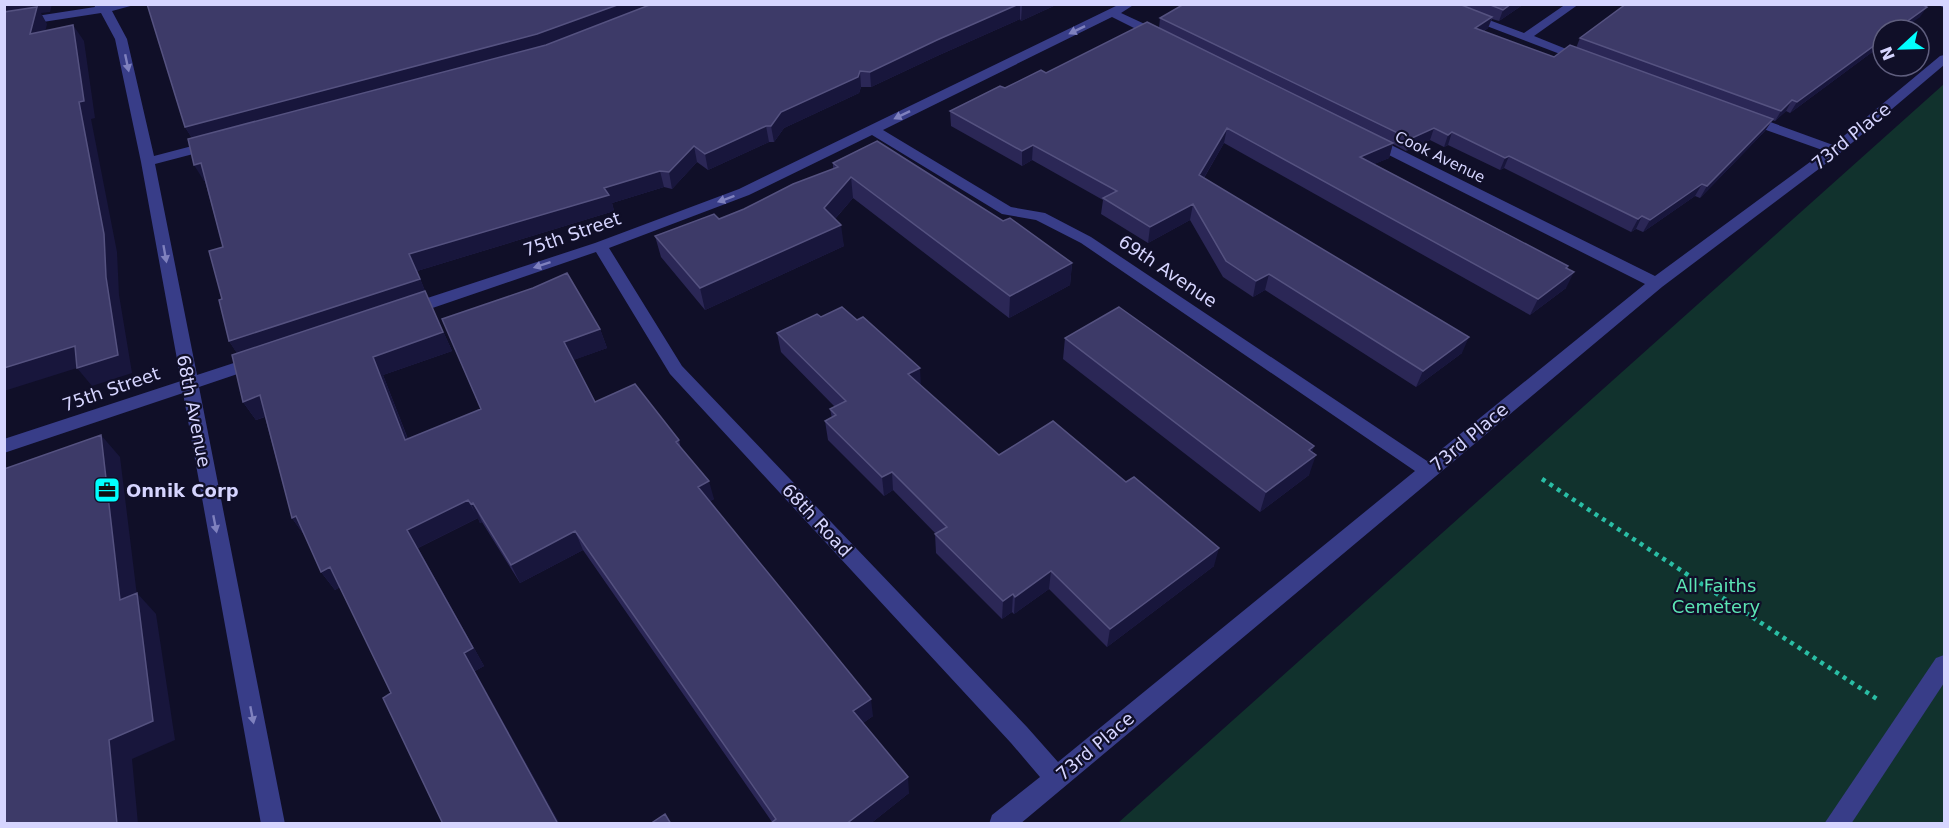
<svg xmlns="http://www.w3.org/2000/svg" width="1949" height="828" viewBox="0 0 1949 828" font-family="'DejaVu Sans',sans-serif">
<rect width="100%" height="100%" fill="#100f28"/>
<path fill="#11322d" d="M1944,84v739h-826z"/>
<g fill="none" stroke-linecap="round" stroke-linejoin="round">
<path stroke="#2abea5" stroke-width="4.5" stroke-dasharray="4 5" stroke-linecap="butt" d="M1542,479l338,222"/>
<path fill="#383d88" fill-rule="evenodd" d="M1944,655v28l-93,141h-27l112,-166z"/>
<path fill="#383d88" fill-rule="evenodd" d="M94,4h44l-26,7 15,28 27,117 61,-16 7,4 -2,3 -65,17 42,211 61,-20 6,2 3,4 -3,4 -65,22 86,437h-24l-78,-431 -179,60v-14l177,-58 -40,-219 -26,-123 -14,-26 -97,15v-7l91,-14z
M1120,4h15l-14,9 43,20v6h-8l-44,-22 -229,113 128,77 34,6 46,24 336,224 218,-177 -280,-141 -2,-3 2,-3h10l280,139 170,-125 -84,-30 -2,-3 2,-3h10l82,30 107,-89 4,-1v10l-104,88 -178,134 -642,537h-31l3,-9 48,-38 -29,-34 -341,-369 -74,-122 -181,62h-12l-2,-4 2,-4 192,-63 144,-54zM872,135l130,79 34,6 45,23 334,228 -357,291 -31,-35 -345,-361 -73,-118 140,-53z
M1429,4h17l78,29 42,-29h13l-45,32 57,23 -2,3h-8z
M1937,4h7v4z"/>
</g>
<path fill="#2b2756" d="M147,4h911l-37,17 -1,-2 -83,37 -66,31h-10l-2,6 -75,35 -10,14h-5l-61,28 -11,-8 -25,27 -8,-2 -52,16 2,8 -197,60 10,25 25,55 -69,24 25,64 73,-30 119,-80 7,19 -34,12 22,42 84,38 2,9 33,50 -4,2 163,215 -10,7 46,70 -39,31h-100l2,-2 -189,-272 -63,33 -38,-61 -2,1 -2,-5 -60,30 66,118 -9,5 -84,22 -51,-106 -5,3 -14,-18 -16,-36 -13,-18 -27,-101 -9,3 -13,-18 -6,-49 -8,-12 -7,-42 1,-52 -18,-66h-1l-12,-43 -7,-11z
M1184,4h340l-25,17 -7,-2 -4,9 -5,4 71,25 22,-9 4,-10 340,-21 -37,13v14l-93,69 -4,-2 -11,10 -3,-1 -7,11 -65,67 -5,-2 -52,36 -7,-3 -5,3 -127,-64 -4,2 -52,-25 -4,2 -14,-7 -24,11 -13,-7 -4,14 -15,6 194,102 -1,3 -1,19 -36,27 -306,-172 -20,35 258,175 -46,34 -151,-97 -12,7 -30,-20 -33,-57 -42,23 -47,-29 2,-14 -71,-40 -10,6 -71,-40 -1,-15 55,-23 41,-15 113,-45 1,-10z
M833,163l170,58 69,42 -2,22 -61,33 -156,-120 -18,21 9,27 -139,64 -44,-53 -6,-21 64,-17 25,-10 89,-40z
M821,317l100,69 78,69 215,111 -107,81 -58,-58 -35,25 -2,-2 -10,7 -66,-66 -1,-19h1l-43,-44 -9,6 -56,-56 -3,-19 7,-3 -2,-9 5,-2 -54,-55 -4,-19z
M1065,338l249,108 -2,6 -3,23 -49,37 -197,-153z"/>
<path fill="#18163c" d="M4,4h48l-2,8 -9,1 6,11 -6,27 -11,-17 -26,-15z
M620,4h45l-124,46 -346,93 -10,-16z
M1019,4h1v15l-83,37 -66,31 -1,-15 67,-32z
M1026,4h32l-37,17 1,-15z
M1511,4h13l-25,17 4,-11z
M1927,7l-7,10 -18,13h-7z
M1492,17l-4,11 -17,12 4,-12z
M73,25l11,16 11,77 -4,1 26,133 2,43 13,78 -40,13 -15,-18 -73,23v-23l71,-22 4,-244z
M1883,39v5l-93,69 7,-11z
M860,71l1,16 -2,6 -75,35 -10,14 -3,-16 10,-14z
M1792,100l-6,11 -11,10 6,-10z
M1773,119l-8,12 -65,67 7,-12z
M766,126l3,16 -61,28 -3,-16z
M1227,128l-3,15 -28,48 3,-16z
M1434,128l-4,12 -24,11 4,-12z
M1452,132l-4,13 -4,2 4,-12z
M1393,143l-4,15 -34,14 5,-15z
M1033,145l-1,15 -10,6v-15z
M694,146l3,16 -25,27 -3,-17z
M1509,156l-5,12 -4,2 5,-12z
M201,163l9,16 -6,2 -10,-16z
M660,171l4,16 -52,16 2,8 -197,60 10,25 25,55 -69,24 32,83 -10,-18 -32,-83 -133,1 -11,-17 180,-87 195,-66z
M851,177l2,21 -27,31 -2,-21z
M1702,184l-7,12 -52,36 7,-12z
M1193,204l-3,16 -42,23 2,-16z
M1642,216l-6,13 -5,3 7,-13z
M841,225l3,21 -139,64 -5,-22z
M1072,263l-2,22 -61,33 1,-22z
M1574,272l-8,16 -36,27 8,-16z
M1269,274l-4,16 -12,7 3,-16z
M600,329l7,19 -36,13 -7,-19z
M1469,337l-7,16 -46,34 7,-16z
M920,368l1,19 -13,-13z
M260,395l12,19 -16,6 -13,-18z
M101,435l19,22 20,163 -20,-20z
M1314,446l-4,13 6,-4 -7,20 -49,37 6,-20 43,-42z
M892,472l1,18 -9,6 -2,-19z
M709,481l5,18 -11,6 -5,-18z
M468,500l10,18 -60,30 66,118 -9,5 85,153h-2l-94,-171 -57,-123z
M473,503l9,19 -2,1 -9,-19z
M296,516l9,20 -13,-18z
M575,531l8,19 -63,33 -9,-18z
M1219,548l-5,18 -107,81 3,-18z
M330,567l13,18 -8,5 -14,-18z
M1051,571l-2,18 -35,25 1,-17z
M137,593l19,21 19,126 -43,19 6,65h-21l-8,-84z
M1013,594l-1,18 -10,7 1,-18z
M871,699l2,17 -17,12 -3,-17z
M908,777l1,16 -39,31h-24z"/>
<path fill="#3d3a68" stroke="#555280" stroke-width="1.5" d="M147,4h473l-83,30 -352,93z
M652,4h367l-82,36 -67,32 -10,-1 -2,6 -77,35 -10,14h-5l-61,28 -11,-8 -25,26 -9,-1 -56,17 5,7 -200,59 11,25 -191,62 -10,-41 3,-1 -13,-48 14,-4 -22,-84 -7,2 -6,-26 358,-94z
M1184,4h275l33,13 -17,11 79,29 16,-12 203,74 -66,67 -5,-2 -52,36 -8,-4 -4,3 -129,-63 -4,2 -53,-26 -4,3 -14,-7 -24,11 -250,-121z
M1488,4h23l-8,6z
M1626,4h295l6,3 -32,23h-12v9l-86,63 -5,-2 -11,11 -201,-73z
M37,7l-7,27 43,-9 11,76 -5,1 25,132 2,43 12,78 -41,13 -2,-22 -71,22v-356z
M1147,22l246,121 -33,14 208,109 -2,2 8,4 -36,27 -311,-171 -28,47 270,162 -46,34 -154,-97 -13,7 -30,-20 -33,-57 -43,23 -47,-29 14,-7 -84,-46 -11,6 -72,-40 50,-25 5,2 36,-18 5,3z
M877,141l126,80 7,-3 62,45 -62,33 -159,-119 -27,31 17,17 -141,63 -45,-52 59,-22 5,5 25,-10 49,-25 45,-17 -5,-4z
M567,273l33,56 -36,13 31,60 40,-18 44,56 -3,2 33,39 -11,6 173,212 -18,12 55,66 -62,47h-76l6,-5 -201,-288 -64,34 -38,-62 -2,1 -3,-4 -61,30 66,118 -9,5 94,171h-115l-60,-126 8,-5 -61,-126 -9,5 -25,-56 -4,2 -32,-123 -17,7 -11,-47 193,-64 18,41 -70,25 32,83 76,-31 -39,-90 91,-31z
M842,307l15,13 6,-3 57,51 -12,6 91,81 54,-34 73,61 8,-5 85,71 -109,81 -59,-58 -36,26 -2,-3 -10,7 -68,-67 12,-7 -55,-55 -10,5 -57,-56 11,-6 -6,-6 16,-8 -69,-68 40,-19 4,3z
M1119,307l195,139 -5,4 7,5 -50,37 -201,-154z
M101,435l19,165 17,-7 16,128 -44,19 8,84h-113v-355z
M665,814l6,10h-21z"/>
<defs><path id="oneway-solid" d="M-6-.8H1V-3.2L6.5 0L1 3.2V.8H-6Z" transform="scale(1.5)"/></defs>
<g fill="#7f81be">
<use href="#oneway-solid" transform="translate(1077 30) rotate(154)"/>
<use href="#oneway-solid" transform="translate(127 63) rotate(78)"/>
<use href="#oneway-solid" transform="translate(902 115) rotate(154)"/>
<use href="#oneway-solid" transform="translate(726 199) rotate(160)"/>
<use href="#oneway-solid" transform="translate(165 254) rotate(80)"/>
<use href="#oneway-solid" transform="translate(542 265) rotate(162)"/>
<use href="#oneway-solid" transform="translate(215 524) rotate(79)"/>
<use href="#oneway-solid" transform="translate(252 715) rotate(79)"/>
</g>
<defs>
<symbol id="office-square" viewBox="-11 -11 22 22"><rect x="-9" y="-9" width="18" height="18" rx="4" fill="#01fffe" stroke="#100f28"/><path d="M-6-3h4V-5.5h4V-3h4V5H-6ZM-1-4.5V-3h2v-1.5ZM-6 0V1H6V0Z" fill="#111"/></symbol>
</defs>
<g fill-rule="evenodd">
<use href="#office-square" x="92" y="475" width="30" height="30"/>
</g>
<g text-anchor="middle" dominant-baseline="central" stroke-width="4.5" stroke-linejoin="round" paint-order="stroke">
<g font-size="15" fill="#d6d5ff" stroke="#100f28">
<text transform="translate(1440 157) rotate(26)">Cook Avenue</text>
</g>
<g font-size="18" fill="#d6d5ff" stroke="#100f28">
<text transform="translate(1851 136) rotate(-39)">73rd Place</text>
<text transform="translate(572 234) rotate(-19)">75th Street</text>
<text transform="translate(1168 271) rotate(34)">69th Avenue</text>
<text transform="translate(111 389) rotate(-19)">75th Street</text>
<text transform="translate(194 411) rotate(79)">68th Avenue</text>
<text transform="translate(1469 437) rotate(-40)">73rd Place</text>
<text transform="translate(817 520) rotate(47)">68th Road</text>
<text transform="translate(1095 746) rotate(-40)">73rd Place</text>
</g>
<g font-size="18" font-weight="bold" fill="#d6d5ff" stroke="#100f28" text-anchor="start">
<text x="126" y="490">Onnik Corp</text>
</g>
<g font-size="18" fill="#5ce5b4" stroke="#100f28">
<text x="1716" y="585">All Faiths<tspan x="1716" dy="21">Cemetery</tspan></text>
</g>
</g>
<rect width="1949" height="828" fill="none" stroke="#d6d5ff" stroke-width="12"/>
<g transform="translate(1901 48) rotate(248)"><circle r="28" fill="#100f28" stroke="#5f5e7e" stroke-width="1.5"/>
<path d="M0-4.5L10 22L0 15L-10 22Z" fill="#01fffe"/>
<text y="-9" font-size="16" font-weight="bold" text-anchor="middle" fill="#d6d5ff">N</text>
</g>
</svg>
